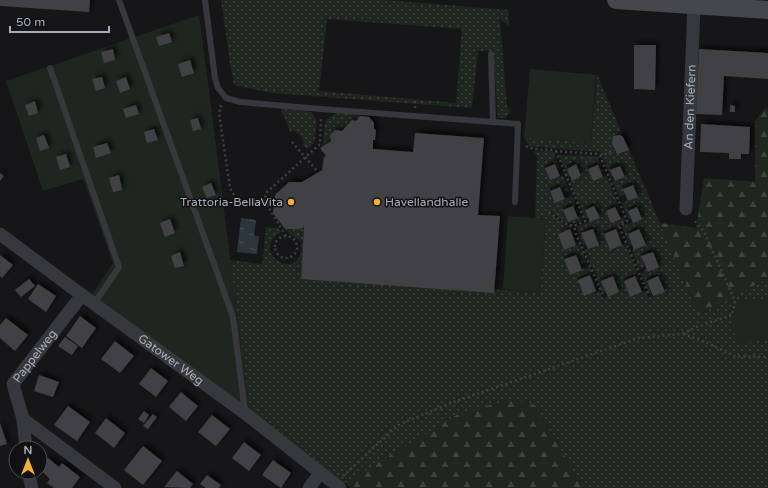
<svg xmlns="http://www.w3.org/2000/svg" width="768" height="488" viewBox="0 0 768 488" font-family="'Varela Round',sans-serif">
<defs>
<pattern id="grass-dots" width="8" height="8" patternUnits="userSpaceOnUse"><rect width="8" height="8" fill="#1e261f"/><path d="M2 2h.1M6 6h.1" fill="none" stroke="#3c433d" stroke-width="1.8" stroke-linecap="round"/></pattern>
<pattern id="forest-firs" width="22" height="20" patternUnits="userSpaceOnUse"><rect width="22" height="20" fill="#1e261f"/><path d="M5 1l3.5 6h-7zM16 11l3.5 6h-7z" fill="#3c433d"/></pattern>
<pattern id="water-ripples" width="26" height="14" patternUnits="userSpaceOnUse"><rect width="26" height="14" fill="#2c353c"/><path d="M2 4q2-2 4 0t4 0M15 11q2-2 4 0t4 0" fill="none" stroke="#485056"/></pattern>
<filter id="shadow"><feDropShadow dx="3.5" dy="-3.5" stdDeviation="2" flood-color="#0009"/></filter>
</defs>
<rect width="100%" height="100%" fill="#161618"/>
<path fill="url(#grass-dots)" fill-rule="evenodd" d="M221,0h165l123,10v16l-9,-7 7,88 3,4 -4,7h-8l-5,-67h-15l-6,57 -200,-15 -38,-8 -3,-15zM327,19l135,10 -6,74 -137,-12z
M597,74l25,60 -9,3 -1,7 4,10 13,-4 70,165 69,-37v210h-185l-48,-83 -190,78 -10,2 -85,-73 -20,-152 32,4 4,-37 12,1 3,3c-3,3 -7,6 -9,9 -11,18 23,37 29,12 1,-3 1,-9 -2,-12 -2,-2 -5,-3 -7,-5 -3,-2 -5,-4 -7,-6h14l5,-2 -3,52 239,13 6,-73 -11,-1 2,-61 -3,-6h19l8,19 -3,1 -5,-10 -9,5 6,14 13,-5 6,16 -6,3 -5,-10 -9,4 6,15 17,-7 6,16 -2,1 -5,-10 -9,4 6,15 12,-6 2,4c-14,8 -21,-1 -32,-10l-1,3 13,10 10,3 5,15 -2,1 -6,-13 -11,5 6,15 15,-5 8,18 -7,4 -6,-14 -11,5 7,18 12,-5 -1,-1 4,-2v1l4,-1 8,19v2h-2l-6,-15 -12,5 7,17 15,-4 4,7 16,-6 -7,-18 -12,4 6,14h-3l-18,-42 14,-6 -7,-18 -12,5 6,14h-3l-6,-18 22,-9 -6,-15 -9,4 4,10 -3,1 -15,-37 11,-5 -6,-15 -9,4 4,11 -2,1 -9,-22 38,1 7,15 -3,1 -5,-10 -9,4 6,15 13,-5 15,36 -2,2 -5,-10 -9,4 6,14 13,-5 1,4 -6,6 4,14 -2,1 -6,-15 -12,4 7,18 15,-5 18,42 -1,3h-2l-6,-15 -11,4 7,19 15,-6 3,7 16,-6 -7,-18 -11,4 5,15h-2l-8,-19 3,-1v-3l3,-1 1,3 11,-5 -7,-18 -12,4 5,13 -6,3 -7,-19 14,-5 -8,-18 -11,4 5,14h-3l-7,-18 20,-9 -6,-14 -9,4 4,10 -2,1 -7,-16 16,-6 -7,-15 -9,3 3,10 -5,2 -7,-15 12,-5 -7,-15 -9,4 4,10 -2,1 -10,-23 -2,-2 -70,-6 -5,-9 67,6z
M280,108l31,4 6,8 -1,10 -2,13 -7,6 -4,-4c0,-8 -2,-11 -9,-14l-4,1 -4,-11z
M342,112l20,2 -6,7h-4l-10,10 -7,-1 -5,5v5l-8,6c4,-17 -3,-30 20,-34z"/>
<path fill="url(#forest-firs)" d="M766,107l2,3v168l-69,37 -39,-92 36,5 8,-50 51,4v-61z
M510,399l25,6 48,83h-232l-6,-5 112,-68z"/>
<path fill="#1e261f" d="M199,15c18,132 33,264 51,397l-158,-117 21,-32 -30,-84 -40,12 -37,-110z
M530,69l66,6 -5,68 -67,-6z
M508,216l38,3 -6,73 -37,-3z
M768,298v42l-32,4 -5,-42z"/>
<path fill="url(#water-ripples)" d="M241,218l15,2 -2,16h5l-2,18 -20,-2z"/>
<path fill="#404145" filter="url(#shadow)" d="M0,0h90l-1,12 -89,-6z
M169,33l3,9 -13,4 -3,-9z
M634,45h22l-1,45 -21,-1z
M113,49l2,11 -11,3 -3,-11z
M699,49l69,4v26l-44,-3 -2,39 -26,-1z
M190,60l4,13 -12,4 -4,-13z
M102,77l3,11 -9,3 -4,-12z
M126,77l4,12 -10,4 -4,-12z
M35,101l3,12 -9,3 -4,-11z
M136,105l3,9 -13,4 -3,-9z
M730,105l5,1v6h-5z
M360,116l9,1 5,6v6l2,1 -1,10h-2v9l40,3 2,-19 69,5 -6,77 22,1 -6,77 -193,-14 3,-52 -5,2h-14l-12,-16 2,-18 14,-13h13l20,-12 2,-13 2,-1 -6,-8 11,-7 -1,-6 5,-5 7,1 10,-11 4,1z
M198,118l3,11 -8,2 -3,-11z
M701,124l49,3 -1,27h-8v5h-12v-6l-29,-1z
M154,129l4,11 -11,3 -3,-11z
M44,135l5,13 -9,3 -4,-13z
M620,135l3,2 6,13 -12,4 -5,-10 1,-8z
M107,143l4,10 -15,5 -3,-11z
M66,154l4,13 -10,3 -4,-13z
M555,164l5,12 -10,4 -5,-12z
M576,164l5,12 -9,5 -5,-12z
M598,165l5,12 -10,4 -5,-12z
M620,166l5,11 -10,4 -5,-11z
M0,173l4,3 -4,5z
M119,175l3,15 -9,2 -4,-14z
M211,183l5,12 -9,3 -5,-11z
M633,185l5,12 -10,4 -5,-12z
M560,187l5,12 -10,4 -5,-12z
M573,206l5,12 -10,4 -5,-12z
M594,206l6,12 -10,4 -5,-12z
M615,207l6,12 -10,4 -5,-12z
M637,207l5,12 -9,4 -5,-12z
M170,219l5,14 -10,4 -5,-14z
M570,229l6,16 -12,5 -6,-16z
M593,229l6,16 -11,4 -7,-16z
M616,229l6,16 -12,5 -6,-16z
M639,229l7,16 -12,5 -6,-16z
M180,252l4,14 -9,2 -4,-12z
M653,252l6,15 -11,5 -7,-16z
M0,255l13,10 -11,13 -2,-2z
M576,255l6,15 -12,5 -6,-16z
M590,275l6,16 -12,5 -6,-16z
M613,276l6,16 -11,5 -7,-16z
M635,276l7,16 -12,5 -6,-16z
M658,276l7,16 -12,4 -6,-15z
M29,279l6,7 -14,11 -6,-7z
M38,284l18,12 -10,16 -18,-13z
M80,316l16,12 -14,20 -16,-12z
M6,318l22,17 -13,16 -15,-13v-13z
M65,337l13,9 -6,9 -14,-9z
M115,341l19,15 -14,17 -19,-14z
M151,368l17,13 -12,16 -17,-13z
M39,375l20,7 -6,15 -19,-6z
M181,392l17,14 -12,15 -17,-14z
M68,406l22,16 -13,19 -23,-16z
M144,411l5,4 -5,8 -6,-4z
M153,414l4,3 -9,12 -5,-3z
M212,415l18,14 -14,17 -18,-14z
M106,418l19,15 -11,15 -19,-15z
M0,423l7,21 -7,2z
M244,442l17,13 -12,16 -17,-13z
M143,446l19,15 -19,24 -19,-15z
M48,458l11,9 3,-4 18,14 -8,11h-18l-7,-5 3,-4 -10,-10z
M273,460l18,13 -10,15 -19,-13z
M177,471l16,13 -3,4 -26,-1z
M207,475l14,10 -2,3h-13l-6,-4z"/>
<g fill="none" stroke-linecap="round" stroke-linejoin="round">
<path stroke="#3d3f44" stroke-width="2.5" stroke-dasharray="2 3" stroke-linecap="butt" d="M221,105l-2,8 11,75 7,12 9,4h9l9,-4
M415,108v-9
M292,142l26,30
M526,146l7,3 21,1 2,1 41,3 3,2 27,65 -7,6 1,4 28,65
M556,151l29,70 -11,5 2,8 27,61
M600,156l12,-5
M549,212l15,11 10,3
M286,236l-22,-36 3,-8 53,-48 1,-26
M275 247a11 11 0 1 1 22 0a11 11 0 1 1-22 0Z
M683,334l25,9 26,13 34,1
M343,476l57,-52 59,-24 180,-62 43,-4 12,-6 38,-13 3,-14 -31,-69 -11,-13"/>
<path stroke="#37383d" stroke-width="6" d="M119,0l114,317 12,95
M205,0l10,78 3,10 8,10 14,4 81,7 172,13 -2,-68
M50,68l69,199 -25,37
M493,122l25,2 -3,78"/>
<g stroke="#37383d" stroke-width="13">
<path id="s1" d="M686,209l8,-204"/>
<path id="s2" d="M0,234l82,61 164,119 94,74"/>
<path d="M23,419l92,69"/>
<path id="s3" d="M26,448l-3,-29 -10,-35 69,-89"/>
<path d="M28,472l4,16"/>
<path d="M309,488l11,-15"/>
</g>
<path stroke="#45474d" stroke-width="18" d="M616,0l152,10"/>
</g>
<g fill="#f2b134" stroke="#111113" stroke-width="1.5">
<circle cx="291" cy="202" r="4"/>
<circle cx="377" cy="202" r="4"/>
</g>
<g text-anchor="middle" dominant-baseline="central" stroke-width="3" stroke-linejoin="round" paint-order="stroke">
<g font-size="12" fill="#a8adb8" stroke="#111113">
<text stroke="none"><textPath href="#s1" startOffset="102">An den Kiefern</textPath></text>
<text stroke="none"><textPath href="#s3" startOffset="101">Pappelweg</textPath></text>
<text stroke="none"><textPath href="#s2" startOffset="212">Gatower Weg</textPath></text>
</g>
<g font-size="12" fill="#a8adb8" stroke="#111113" text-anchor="end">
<text x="283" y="202">Trattoria-BellaVita</text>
<text x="385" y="202" text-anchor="start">Havellandhalle</text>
</g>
</g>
<g transform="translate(28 460)"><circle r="19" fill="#111113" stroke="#4d4f55"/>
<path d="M0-3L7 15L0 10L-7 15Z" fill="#f2b134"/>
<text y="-6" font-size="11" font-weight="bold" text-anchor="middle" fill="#a8adb8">N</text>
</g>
<path d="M10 26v6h99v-6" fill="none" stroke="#a8adb8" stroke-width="2"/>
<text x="16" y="26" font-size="12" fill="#a8adb8" stroke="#111113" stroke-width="3" paint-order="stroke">50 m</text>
</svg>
